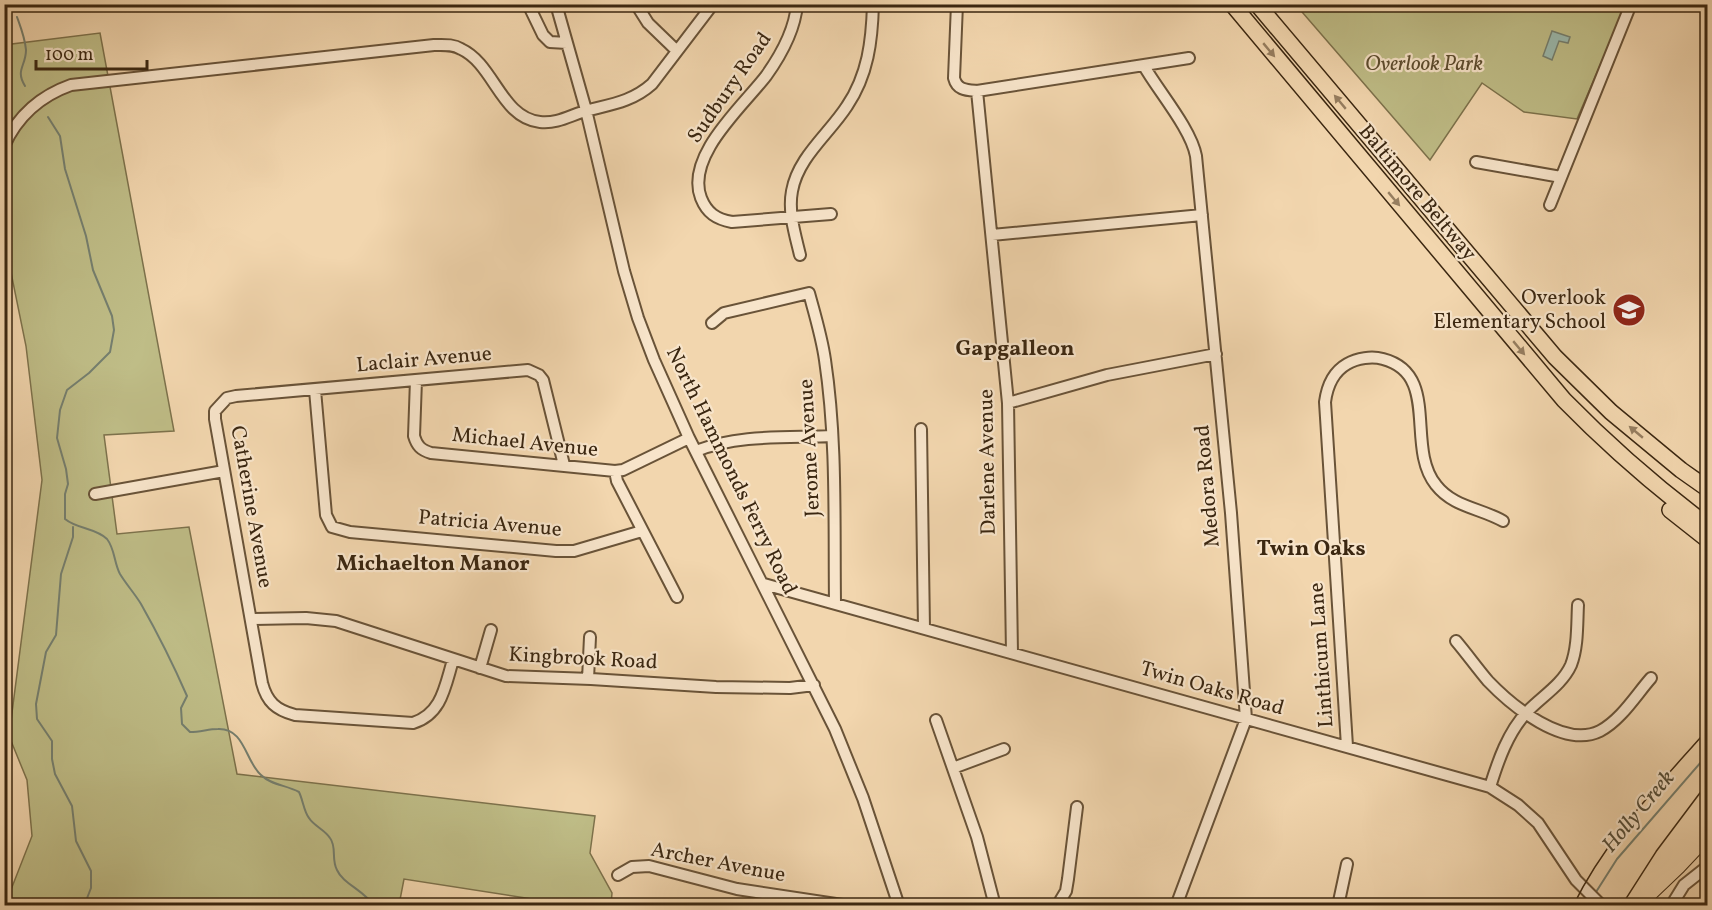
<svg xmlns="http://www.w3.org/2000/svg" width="1712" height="910" viewBox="0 0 1712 910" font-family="Vollkorn,serif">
<rect width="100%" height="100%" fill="#f2d6ae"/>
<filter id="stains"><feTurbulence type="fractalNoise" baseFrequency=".00333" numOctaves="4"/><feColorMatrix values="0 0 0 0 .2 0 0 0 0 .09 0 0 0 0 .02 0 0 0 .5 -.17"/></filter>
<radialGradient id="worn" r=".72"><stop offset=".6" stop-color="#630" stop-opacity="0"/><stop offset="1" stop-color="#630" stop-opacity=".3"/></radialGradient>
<path fill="#bfbd87" stroke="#7d724c" stroke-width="1.5" d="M1296,5h330l-49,114 -53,-7 -42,-29 -52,77z
M100,33l74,398 -70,4 13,99 72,-7 48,247 358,42 -5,37 22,40 -1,12h-40l-167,-26 -5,26h-394l27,-69 -5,-56 -18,-44 33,-256 -16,-134 -21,-103 -1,-198z"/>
<path fill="#9bb9ad" stroke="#757f6f" stroke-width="1.5" d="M1552,31l18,6 -2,6 -9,-2 -7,19 -9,-4z"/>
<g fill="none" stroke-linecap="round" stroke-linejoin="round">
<path stroke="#757f6f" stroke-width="2" d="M17,17c4,11 8,21 9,33 0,16 -11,20 -1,36
M48,117l12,19 5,33 21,67 7,34 19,46 2,14 -4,22 -21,21 -22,17 -7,20 -3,28 9,31 2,15 -3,10v25c12,10 31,9 42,20 8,10 7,24 13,35 6,10 15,20 21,30 17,30 32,60 46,92l-6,12 1,16 8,8c11,0 18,-3 28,-3 27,-1 27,32 43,46 10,10 25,10 38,17 4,8 5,20 10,26 5,8 16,12 21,20 7,9 1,21 7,32 6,14 27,20 37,36
M73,527v10l-12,37 -5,61 -10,17 -10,52 1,15 15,22v18l3,15 17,32 4,35 15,30v17l-7,18
M1596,892l21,-33 91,-105
M1588,906l2,-3"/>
<defs>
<path id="minor" d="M528,4l15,31 7,7 17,1
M556,4l30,106 38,161 14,47 16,42 35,78 146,291 28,69 36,108
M636,4l12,19 29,28
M797,4c-2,26 -16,51 -31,72 -23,30 -81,80 -65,122 6,15 15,21 31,24l99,-8
M957,4l-3,74c3,12 12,12 23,13l212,-33
M1144,66c15,26 47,63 52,90l35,357 15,206 -70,187
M977,91l31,312 4,250
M4,146c14,-31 36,-50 67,-61l363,-40c10,0 19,-1 27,4 33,15 40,69 79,73 19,2 32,-8 49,-12 24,-6 44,-9 63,-26l61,-80
M1476,162l85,15
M1550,205l81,-201
M992,235l210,-20
M800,255c-5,-21 -12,-43 -8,-64 6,-34 37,-57 55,-85 21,-31 25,-65 26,-102
M712,323l12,-10 85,-20c6,22 13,45 16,67 12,80 9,162 10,243
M416,380l-2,56c3,10 7,14 17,17l184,18 8,-1 66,-32
M315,390l11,125 6,12 18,5 206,19h18l68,-20
M1008,403l99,-28 109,-21
M921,429l3,199
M696,451c43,-17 91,-13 136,-15
M615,471l2,10 60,116
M95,494l129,-23
M764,584l726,203 28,18 20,18 38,57 26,26
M251,619l55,-1 30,3 170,55 85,3 125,8 74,1 24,-3
M1456,641c11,13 21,27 32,40 24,25 76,68 112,50 21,-11 36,-36 51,-53
M453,660c-8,26 -11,54 -40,63l-118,-8c-19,-5 -28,-13 -33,-32l-47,-264v-8l12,-13 9,-2 292,-26 11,5 4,5 21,85
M480,668l11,-38
M588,679l2,-42
M936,720l41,117 18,69
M1347,746l-22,-344c2,-15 8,-30 22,-38 10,-6 25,-8 36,-5 58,15 22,88 53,126 17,22 44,23 67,36
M953,768l51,-19
M1490,787c8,-26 18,-55 37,-75 14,-15 35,-27 44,-47 7,-18 6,-41 7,-60
M618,875l14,-8 17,-1 88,23 112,17
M1057,906l9,-15 2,-12 9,-72
M1338,906l9,-42
M1671,906l13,-21 24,-19"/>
<path id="major" d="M1660,871l48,-54
M1637,906l41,-39 30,-32"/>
<path id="highway" d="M1232,4l332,396c45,46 92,87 144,126
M1257,4l298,353 56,55 70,58 27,19
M1670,510l38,30
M1631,906l32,-50 45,-60"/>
</defs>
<use href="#minor" stroke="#695338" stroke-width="14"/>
<use href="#major" stroke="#3b2711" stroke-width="16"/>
<use href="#highway" stroke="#3b2711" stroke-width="18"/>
<use href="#minor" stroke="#f7e4ca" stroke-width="10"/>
<use href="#major" stroke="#f2d6ae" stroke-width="14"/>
<use href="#highway" stroke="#f2d6ae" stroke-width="15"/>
<path stroke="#3b2711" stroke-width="1.5" d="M1573,906c33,-68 86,-121 135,-177"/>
</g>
<defs><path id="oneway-solid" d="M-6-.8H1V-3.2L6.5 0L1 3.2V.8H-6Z" transform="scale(1.5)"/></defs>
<g fill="#967e60">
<use href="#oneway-solid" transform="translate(1269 50) rotate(50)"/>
<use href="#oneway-solid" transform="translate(1340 102) rotate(-130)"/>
<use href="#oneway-solid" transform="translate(1394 199) rotate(50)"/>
<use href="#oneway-solid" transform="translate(1519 348) rotate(50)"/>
<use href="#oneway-solid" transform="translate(1636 432) rotate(-140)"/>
</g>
<defs>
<symbol id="school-disc" viewBox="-11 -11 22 22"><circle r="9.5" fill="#8f2418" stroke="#f7e4ca"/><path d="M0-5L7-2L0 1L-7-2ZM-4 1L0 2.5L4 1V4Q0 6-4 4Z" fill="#fff"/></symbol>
</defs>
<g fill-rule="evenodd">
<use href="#school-disc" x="1610" y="291" width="38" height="38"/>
</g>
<g text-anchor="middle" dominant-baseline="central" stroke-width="4.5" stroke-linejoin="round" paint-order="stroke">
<g font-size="21" font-style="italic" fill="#5c4c2e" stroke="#f7e4ca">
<text x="1424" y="64">Overlook Park</text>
</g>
<g font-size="21" fill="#3b2711" stroke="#f7e4ca">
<text transform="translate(730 88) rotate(-55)">Sudbury Road</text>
<text transform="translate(1417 193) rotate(50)">Baltimore Beltway</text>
<text transform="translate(424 360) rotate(-5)">Laclair Avenue</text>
<text transform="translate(525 443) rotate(6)">Michael Avenue</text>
<text transform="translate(810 448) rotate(-93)">Jerome Avenue</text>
<text transform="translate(988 462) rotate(-91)">Darlene Avenue</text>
<text transform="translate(731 471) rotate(64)">North Hammonds Ferry Road</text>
<text transform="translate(1208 486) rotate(-95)">Medora Road</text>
<text transform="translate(251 507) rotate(80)">Catherine Avenue</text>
<text transform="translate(490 524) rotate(5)">Patricia Avenue</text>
<text transform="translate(1322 655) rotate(-94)">Linthicum Lane</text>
<text transform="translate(583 659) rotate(3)">Kingbrook Road</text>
<text transform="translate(1212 689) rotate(16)">Twin Oaks Road</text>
<text transform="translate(718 863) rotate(11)">Archer Avenue</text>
</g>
<g font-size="21" fill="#3b2711" stroke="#f7e4ca" text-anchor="end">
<text x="1606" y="298">Overlook<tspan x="1606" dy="24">Elementary School</tspan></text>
</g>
<g font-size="22" font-weight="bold" fill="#3b2711" stroke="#f7e4ca">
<text x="1015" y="349">Gapgalleon</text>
<text x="1311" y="549">Twin Oaks</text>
<text x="433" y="564">Michaelton Manor</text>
</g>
<g font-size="22" font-style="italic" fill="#534c38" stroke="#f7e4ca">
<text transform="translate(1639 812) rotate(-50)">Holly Creek</text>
</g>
</g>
<rect width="1712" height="910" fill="none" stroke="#f2d6ae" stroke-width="24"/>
<rect x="6" y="6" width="1700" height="898" fill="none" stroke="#3b2711" stroke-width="3"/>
<rect x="12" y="12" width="1688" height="886" fill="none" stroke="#3b2711" stroke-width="1.5"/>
<path d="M36 60v9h111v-9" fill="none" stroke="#3b2711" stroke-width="3"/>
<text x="45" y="60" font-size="18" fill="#3b2711" stroke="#f7e4ca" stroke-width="4.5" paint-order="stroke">100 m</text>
<rect width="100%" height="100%" filter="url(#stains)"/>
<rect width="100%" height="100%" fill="url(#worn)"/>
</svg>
